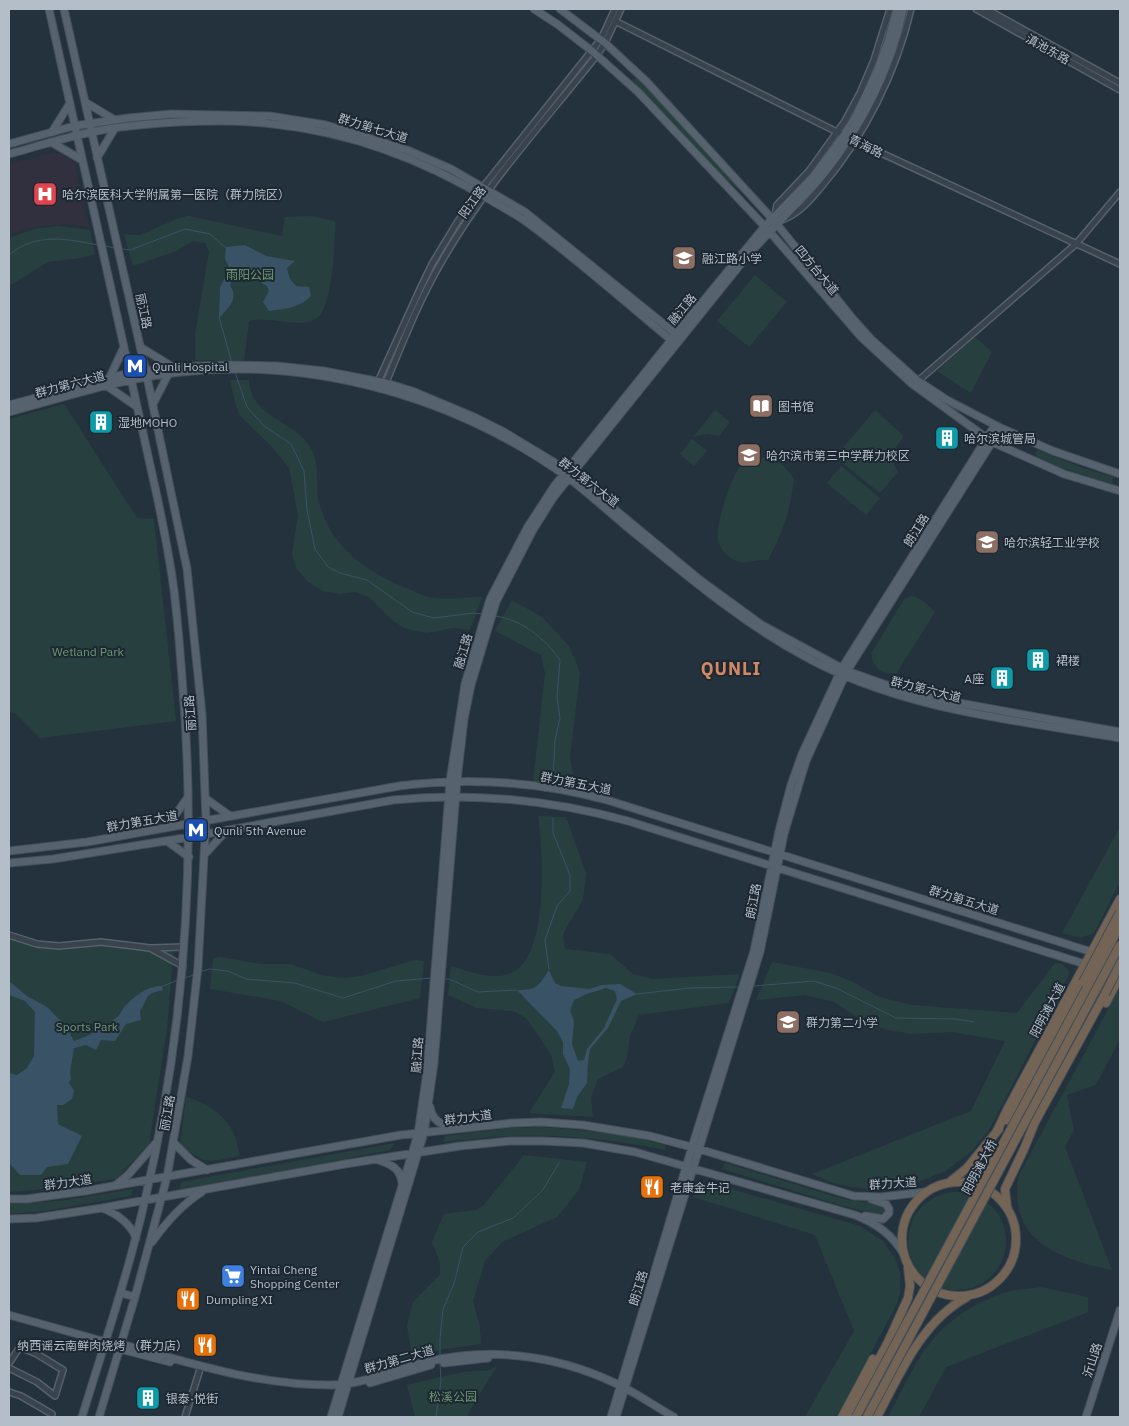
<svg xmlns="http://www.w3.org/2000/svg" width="1129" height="1426" viewBox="0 0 1129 1426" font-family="'IBM Plex Sans','Noto Sans SC',sans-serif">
<rect width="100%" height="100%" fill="#24323d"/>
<path fill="#30303e" d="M55,152l6,2 14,9 14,64 -23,-3 -22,2 -17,2 -18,6v-70z"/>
<path fill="#27403f" d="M636,78l21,19 84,92 -2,1 -30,-26 -77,-84z
M189,216l93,20 3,-19 26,-1 24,5c0,22 -2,77 -15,94 -3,4 -9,7 -13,7 -18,3 -42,-6 -58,-1l-5,40 -49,-1v-26l14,-82 -4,-9 -12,-2 -17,10 -43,15 -9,-32 16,1 39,-17z
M58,226l32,4 5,24 -14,4 -33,4 -39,24v-48l25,-9z
M755,275l32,27 -38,45 -32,-26z
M975,337l17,15 -21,41 -34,-22z
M230,380h19c2,39 45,40 61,67 12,20 4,39 10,59 13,44 48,66 88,83 8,3 17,8 25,9 14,2 34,-1 49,-1l-12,33 -17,-2 -26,5 -21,-4 -13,-8 -24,-24 -14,-5 -15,2 -17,-3 -16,-10 -11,-13 -4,-13 6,-40 -9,-47 -17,-21 -32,-31 -5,-13z
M64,404l73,114 17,1 22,202 -136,17 -25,-25 -6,-1v-293z
M715,410l15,12 -11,14 -12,-2 -14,3z
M875,410l29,26 -15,20 9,16 -18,21 -45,-36z
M692,439l15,12 -13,15 -14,-12z
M1038,450l42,17 33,10 -1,7 -57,-18 -19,-10 -1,-3z
M760,457c19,2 23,7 34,22 -4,32 -11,53 -26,81 -11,-2 -23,6 -34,0 -6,-3 -13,-10 -15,-17 -6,-14 13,-73 26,-82 4,-3 10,-3 15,-4z
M841,466l39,32 -14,17 -39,-32z
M911,596c10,1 17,9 24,16l-39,62c-14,0 -23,-6 -25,-20l33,-55z
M512,600l30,17 27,29 11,26 -10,85 5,31 -42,-6 12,-109 -4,-18 -46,-24z
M538,816l28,1 20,56 -3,27 -20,34 2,15 45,5 23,20 19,5 88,-5 -11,29 -90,12 -9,21 -3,21 -4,10 -25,12 -7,19 2,19 -64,-4 26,-41 -4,-18 -25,-36 -13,-7 -36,-3 -29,-13 3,-29c18,6 46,16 64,5 34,-22 28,-120 23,-155z
M1120,827v55l-26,51 -14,5 -18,-5z
M9,934l30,12 23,2 44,-4 68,2 -7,83 -18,115 -33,35 -81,11 -26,2z
M221,957l40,7h30l30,11 20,3 20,-2 54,-16 9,1 -4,37 -97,24 -42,-21 -71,-12 3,-31z
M772,962l59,11 22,9 26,15 32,8 106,8 38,-50 7,1 8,8 -79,155 -18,23 -27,21 -41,16 -30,3 -28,-4 -16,-4 -19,-8 159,-63 34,-70 -53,-9 -39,2 -26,-4 -24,-9 -29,-19 -29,-7 -49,5z
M1120,987v52l-24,46 -29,10 7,35 -9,17 47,123c-32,-7 -79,-18 -91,-54 -5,-13 -4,-25 -3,-39z
M186,1097c20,5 41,19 49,39 2,6 3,13 5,20 -31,6 -34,10 -60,-12z
M541,1127c43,3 84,7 125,18l-1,5c-50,-10 -102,-16 -153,-14 -23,1 -46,4 -69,6l2,-6 65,-8z
M395,1143l-5,7 -101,20 -109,19 1,-7z
M524,1155l63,7 -8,28 -22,27 -55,25 -17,19 -12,40 7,26 1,17 -36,5 -33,7 -5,-30 6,-24 27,-27v-13l-8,-20 12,-28 31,-4 8,-4z
M725,1163l122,37 33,4 5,2 1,5 -7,4 -39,-10 -118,-36z
M714,1184l146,42 23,15 11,16 6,15v21l-4,13 -60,111h-31l49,-86 -39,-96 -122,-38 4,-12z
M133,1189l-2,7 -86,15 -36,3v-10l51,-3z
M908 1241a49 49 0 1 1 98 0a49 49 0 1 1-98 0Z
M1041,1287l47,10v15l-142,55 -27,50h-31c13,-24 25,-52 42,-74 19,-25 50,-43 80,-52 9,-2 21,-2 31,-4z
M497,1366l-27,44 -2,7h-53l-8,-32 56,-13 27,-2z"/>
<path fill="#3a5265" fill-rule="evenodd" d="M245,245l21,11 29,5 -8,7 3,11 6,7 13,1 2,9c-12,12 -26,13 -42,15l-6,-9 6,-11 -2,-5c-6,-3 -6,-5 -10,-9 -6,-5 -14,-3 -22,-2l-5,10c9,14 -1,22 -11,33l1,-31 10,-18 -5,-10 1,-12z
M549,970l6,13 6,3 28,3 13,-4 18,-1 17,10 -16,7 -13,27 -18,21 -2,13 -1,21 -10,14 -4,12 -12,-1 8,-24 1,-15 -7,-15v-12l-6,-11 -40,-41c21,0 21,-4 32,-20zM606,988l9,3 2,8 -13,29 -17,21 -3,11 -6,1 -6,-17 2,-22 -4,-12 4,-10 13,-6z
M9,981l18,15 20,11 18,18 9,16c15,-5 29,-13 42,-23 4,-3 6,-8 9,-12 9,-10 25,-21 37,-20l1,4c-21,5 -13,7 -23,21l1,9 -15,4 -11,17 -14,-1 -5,10 -10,-5 -12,3 -4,24 1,7 -2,4 5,8 -2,8 -9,6h-6l1,19 24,12 -14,28 -21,3 -6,8h-21l-11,-12v-90l8,2 10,-7 7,-12 1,-44 -10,-11 -16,-6z"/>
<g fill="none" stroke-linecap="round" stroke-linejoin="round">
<path stroke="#3a5265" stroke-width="1" d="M105,246l11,2
M122,249l8,1 55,-21 25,5 16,14
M9,255c27,-23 58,-16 89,-10
M219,317l13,46
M235,372l12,35 17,19 27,18 13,27 3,39 8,39 13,18 12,6 27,7 45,32 22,6 39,-5 11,1
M495,616c28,4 49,22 65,44l-3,37 3,21 -5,22 -2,40
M549,969l-4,-29 12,-34 13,-15v-16l-17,-42v-15
M200,972l9,-3 19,2 18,8 49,4 48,15 53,-17 36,-3
M184,978l10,-3
M443,979h6l29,13 38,-2
M163,986l15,-6
M754,986l60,-5 22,7 60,30 60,1 18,3
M637,994l53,-6 50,-1
M440,1357v-19l3,-29 11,-25 9,-37 15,-15 35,-14 29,-27 17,-28
M436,1417l5,-36 -1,-18"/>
<defs>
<path id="minor" d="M976,9l144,81
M986,9l134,74
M615,21l234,117 271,126
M775,215l2,-10 32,-34 36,-50 15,-28 14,-33 16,-51
M782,220c18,-7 28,-20 40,-34 43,-51 74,-113 89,-177
M918,381l158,-137 44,-52
M377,384l43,-95 12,-25 26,-43 25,-34 118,-148 14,-30
M385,385c17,-41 34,-85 57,-124 42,-74 102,-139 155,-206l8,-12 16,-34
M9,935l28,9 22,2 42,-4 49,6
M183,966l-33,-18 34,-1
M9,1363l11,-16 17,7 26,16 -8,26 -18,-14 -28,-14
M9,1392l12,4 31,18 -1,3
M185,1417l16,-51"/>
<path id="major" d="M49,9l108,487c5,24 10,49 14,74 6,35 8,71 11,107 15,175 3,352 -37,523 -17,74 -41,145 -63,217
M64,9l83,368 40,192 15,145 4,106 -8,147 -10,89 -21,121 -32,120 -36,120
M534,9l23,15 35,27 46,41 131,139 93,107 49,45 81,59 72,32 56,17
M560,9l45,34 41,38 130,142 77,96 18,20 47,42 29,19 54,28 52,23 67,23
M85,102l30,18
M52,132l18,-29
M51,142l31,18
M9,144l65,-18 54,-8 43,-4 99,2 56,9 24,7 57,18 44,19 74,43 151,122
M9,154c40,-11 80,-24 121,-28 43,-5 100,-7 143,-2 78,8 153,37 219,77 12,7 25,14 36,22 49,36 96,78 143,117
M97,158l18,-30
M140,347l33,20
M109,379l14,-30
M107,386l29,20
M153,404l16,-31
M9,405l120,-32 44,-6 54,-2 50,1 47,5 62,12 26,8 62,26 30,15 63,38 133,110 62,45 85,46 48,17 42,11 183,33
M9,412c56,-15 113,-34 172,-40 135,-15 275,26 385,104 21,16 41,34 61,51 57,46 112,94 177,129 95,53 210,64 316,82
M205,798l25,18
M166,828l22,-31
M167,841l22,16
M9,851l78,-9 312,-56c69,-9 141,-4 208,14l488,153
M205,854l22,-24
M9,863l44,-4 137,-22 203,-37c79,-8 158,0 235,21l460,144
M1108,956l12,4
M430,1107c2,14 12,18 24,21
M173,1142l18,18 16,10
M378,1160c13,4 23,9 24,23
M116,1185l12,-10 27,-31
M9,1199h17l59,-8 316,-56 111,-12 29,-1 42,3 67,11 49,13 155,47 27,1 44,-5
M102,1208c14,5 29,16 34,30
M865,1216l18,3 6,-6v-4l-3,-5 -15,-5
M9,1219l27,-1 66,-10 243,-44 115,-18 50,-5h33l40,2 52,9 220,63c21,8 37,19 48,38
M152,1242c13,-18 30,-38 50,-50
M121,1293l14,4
M9,1315l97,27
M121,1344c68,19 137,41 208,41 35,0 68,-17 102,-24 66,-15 134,-4 194,27 17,9 33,20 49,29
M120,1349l50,13
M444,1363l44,-5
M370,1383l61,-18
M331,1417l87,-283 9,-62 23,-291 15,-97 25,-85 37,-71 28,-43 121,-151 89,-108 47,-48 32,-43 12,-19 21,-45 11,-29 9,-33
M338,1417l86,-284 10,-70 23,-282 7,-62 7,-34 25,-83 37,-72 20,-32 19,-24 172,-214c25,-29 53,-55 78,-84 39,-49 69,-106 81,-167
M611,1417l81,-270 62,-196 25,-120 12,-46 11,-31 40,-86 153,-243
M616,1417l144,-465 24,-118 22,-73 41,-90 154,-243
M1086,1417l34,-107"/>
<path id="highway" d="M1106,1003l14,-27
M1006,1120l7,-10 70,-128
M996,1133l12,-25 112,-209
M951,1181l16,-13 32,-39
M902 1239a57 57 0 1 1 114 0a57 57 0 1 1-114 0Z
M1007,1207l-2,-18 19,-40 11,-27 70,-128
M842,1417l31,-58
M848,1417l40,-75 20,-44 2,-12 -2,-18
M877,1417c23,-43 44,-95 90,-120"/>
</defs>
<use href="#minor" stroke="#56616b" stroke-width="8"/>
<use href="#major" stroke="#444f59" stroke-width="9"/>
<use href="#highway" stroke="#434e58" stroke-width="10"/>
<use href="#minor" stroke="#38434d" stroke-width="5"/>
<use href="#major" stroke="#56626d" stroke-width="7"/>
<use href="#highway" stroke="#736455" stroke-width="8"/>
<defs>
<path id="highway-bridge" d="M1083,982l37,-70
M1105,994l15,-30
M856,1417l264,-491
M867,1417l253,-472"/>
</defs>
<use href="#highway-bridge" stroke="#434e58" stroke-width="10" stroke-linecap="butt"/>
<use href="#highway-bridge" stroke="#736455" stroke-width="8"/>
</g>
<defs>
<symbol id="hospital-square" viewBox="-11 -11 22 22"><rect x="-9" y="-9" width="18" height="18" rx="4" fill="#e0444e" stroke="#1d2832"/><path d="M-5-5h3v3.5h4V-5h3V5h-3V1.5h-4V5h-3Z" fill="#fff"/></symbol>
<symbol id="school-square" viewBox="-11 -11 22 22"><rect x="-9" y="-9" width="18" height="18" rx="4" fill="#8d6e63" stroke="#1d2832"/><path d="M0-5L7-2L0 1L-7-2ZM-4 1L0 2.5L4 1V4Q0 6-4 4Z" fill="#fff"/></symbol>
<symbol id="metro-square" viewBox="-11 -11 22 22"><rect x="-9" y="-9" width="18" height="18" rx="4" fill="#1a4fb4" stroke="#1d2832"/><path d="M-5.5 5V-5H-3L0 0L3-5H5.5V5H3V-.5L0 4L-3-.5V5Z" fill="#fff"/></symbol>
<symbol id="library-square" viewBox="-11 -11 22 22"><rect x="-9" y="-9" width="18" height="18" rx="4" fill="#8d6e63" stroke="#1d2832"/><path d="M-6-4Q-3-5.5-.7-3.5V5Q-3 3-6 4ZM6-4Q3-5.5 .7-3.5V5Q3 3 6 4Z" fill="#fff"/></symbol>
<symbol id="building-square" viewBox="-11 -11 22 22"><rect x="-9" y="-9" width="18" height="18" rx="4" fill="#0f9aa8" stroke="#1d2832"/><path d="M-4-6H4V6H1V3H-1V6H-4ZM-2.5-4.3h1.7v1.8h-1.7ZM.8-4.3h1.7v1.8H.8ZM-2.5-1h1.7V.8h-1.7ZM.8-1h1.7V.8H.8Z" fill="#fff"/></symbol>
<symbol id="restaurant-square" viewBox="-11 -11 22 22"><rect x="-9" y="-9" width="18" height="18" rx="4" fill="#e8710a" stroke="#1d2832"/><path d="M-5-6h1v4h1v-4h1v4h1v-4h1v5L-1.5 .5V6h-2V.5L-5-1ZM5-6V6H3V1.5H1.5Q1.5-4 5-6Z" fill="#fff"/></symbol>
<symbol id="supermarket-square" viewBox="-11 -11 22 22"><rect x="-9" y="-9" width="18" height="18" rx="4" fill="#3f7fe0" stroke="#1d2832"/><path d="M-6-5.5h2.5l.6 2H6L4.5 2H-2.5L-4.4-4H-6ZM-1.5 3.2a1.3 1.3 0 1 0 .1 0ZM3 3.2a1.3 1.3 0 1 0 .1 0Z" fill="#fff"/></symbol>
</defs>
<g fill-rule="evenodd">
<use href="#hospital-square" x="31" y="180" width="28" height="28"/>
<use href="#school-square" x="670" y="244" width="28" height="28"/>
<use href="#metro-square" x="121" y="352" width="28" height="28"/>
<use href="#library-square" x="747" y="392" width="28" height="28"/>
<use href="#building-square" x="87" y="408" width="28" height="28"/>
<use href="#building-square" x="933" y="424" width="28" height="28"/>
<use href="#school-square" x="735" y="441" width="28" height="28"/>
<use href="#school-square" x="973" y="528" width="28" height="28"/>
<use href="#building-square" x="1024" y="646" width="28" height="28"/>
<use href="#building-square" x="988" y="664" width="28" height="28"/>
<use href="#metro-square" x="182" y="816" width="28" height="28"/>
<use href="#school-square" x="774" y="1008" width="28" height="28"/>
<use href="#restaurant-square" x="638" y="1173" width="28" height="28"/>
<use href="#supermarket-square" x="219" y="1262" width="28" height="28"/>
<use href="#restaurant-square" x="174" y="1285" width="28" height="28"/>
<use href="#restaurant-square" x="191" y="1331" width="28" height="28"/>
<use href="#building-square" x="134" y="1384" width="28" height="28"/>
</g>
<g text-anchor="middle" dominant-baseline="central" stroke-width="4" stroke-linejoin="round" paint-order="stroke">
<g font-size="12" fill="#b4bec8" stroke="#1d2832">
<text transform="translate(1048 49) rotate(29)">滇池东路</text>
<text transform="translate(373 128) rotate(17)">群力第七大道</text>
<text transform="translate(866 146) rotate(26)">青海路</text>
<text transform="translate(472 202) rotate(-54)">阳江路</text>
<text transform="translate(817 270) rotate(50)">四方台大道</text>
<text transform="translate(682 309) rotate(-50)">融江路</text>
<text transform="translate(144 311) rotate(78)">丽江路</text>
<text transform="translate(70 384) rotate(-15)">群力第六大道</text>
<text transform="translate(589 482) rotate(38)">群力第六大道</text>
<text transform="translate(916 530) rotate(-58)">朗江路</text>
<text transform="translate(463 651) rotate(-74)">融江路</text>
<text transform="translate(926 689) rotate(14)">群力第六大道</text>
<text transform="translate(190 713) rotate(-94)">丽江路</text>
<text transform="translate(576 783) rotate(11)">群力第五大道</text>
<text transform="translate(142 821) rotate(-10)">群力第五大道</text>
<text transform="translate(964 900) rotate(17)">群力第五大道</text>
<text transform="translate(753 901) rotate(-79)">朗江路</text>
<text transform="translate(1047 1010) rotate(-62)">阳明滩大道</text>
<text transform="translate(417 1055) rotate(-86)">融江路</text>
<text transform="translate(167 1113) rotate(-80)">丽江路</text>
<text transform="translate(468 1117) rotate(-7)">群力大道</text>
<text transform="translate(979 1167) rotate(-62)">阳明滩大桥</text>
<text transform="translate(68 1182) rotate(-8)">群力大道</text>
<text transform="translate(893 1183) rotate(-4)">群力大道</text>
<text transform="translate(638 1288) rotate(-73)">朗江路</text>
<text transform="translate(399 1359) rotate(-16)">群力第二大道</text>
<text transform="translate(1092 1360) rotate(-72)">沂山路</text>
</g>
<g font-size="12" fill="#b4bec8" stroke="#1d2832" text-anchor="start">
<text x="62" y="194">哈尔滨医科大学附属第一医院（群力院区）</text>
<text x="702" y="258">融江路小学</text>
<text x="152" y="366">Qunli Hospital</text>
<text x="778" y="406">图书馆</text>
<text x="118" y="422">湿地MOHO</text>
<text x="964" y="438">哈尔滨城管局</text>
<text x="766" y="455">哈尔滨市第三中学群力校区</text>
<text x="1004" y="542">哈尔滨轻工业学校</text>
<text x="1056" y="660">裙楼</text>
<text x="984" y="678" text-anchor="end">A座</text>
<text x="214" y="830">Qunli 5th Avenue</text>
<text x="806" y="1022">群力第二小学</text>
<text x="670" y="1187">老康金牛记</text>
<text x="250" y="1269">Yintai Cheng<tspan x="250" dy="14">Shopping Center</tspan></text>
<text x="206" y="1299">Dumpling XI</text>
<text x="188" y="1345" text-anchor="end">纳西谣云南鲜肉烧烤 （群力店）</text>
<text x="166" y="1398">银泰·悦街</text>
</g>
<g font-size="12" fill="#6b9870" stroke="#1d2832">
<text x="250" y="274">雨阳公园</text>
<text x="88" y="651">Wetland Park</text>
<text x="87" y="1026">Sports Park</text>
<text x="453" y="1396">松溪公园</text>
</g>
<g font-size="18" font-weight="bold" letter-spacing="1" fill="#d28765" stroke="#1d2832">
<text x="731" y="668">QUNLI</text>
</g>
</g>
<rect width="1129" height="1426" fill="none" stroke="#b4bec8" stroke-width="20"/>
</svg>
